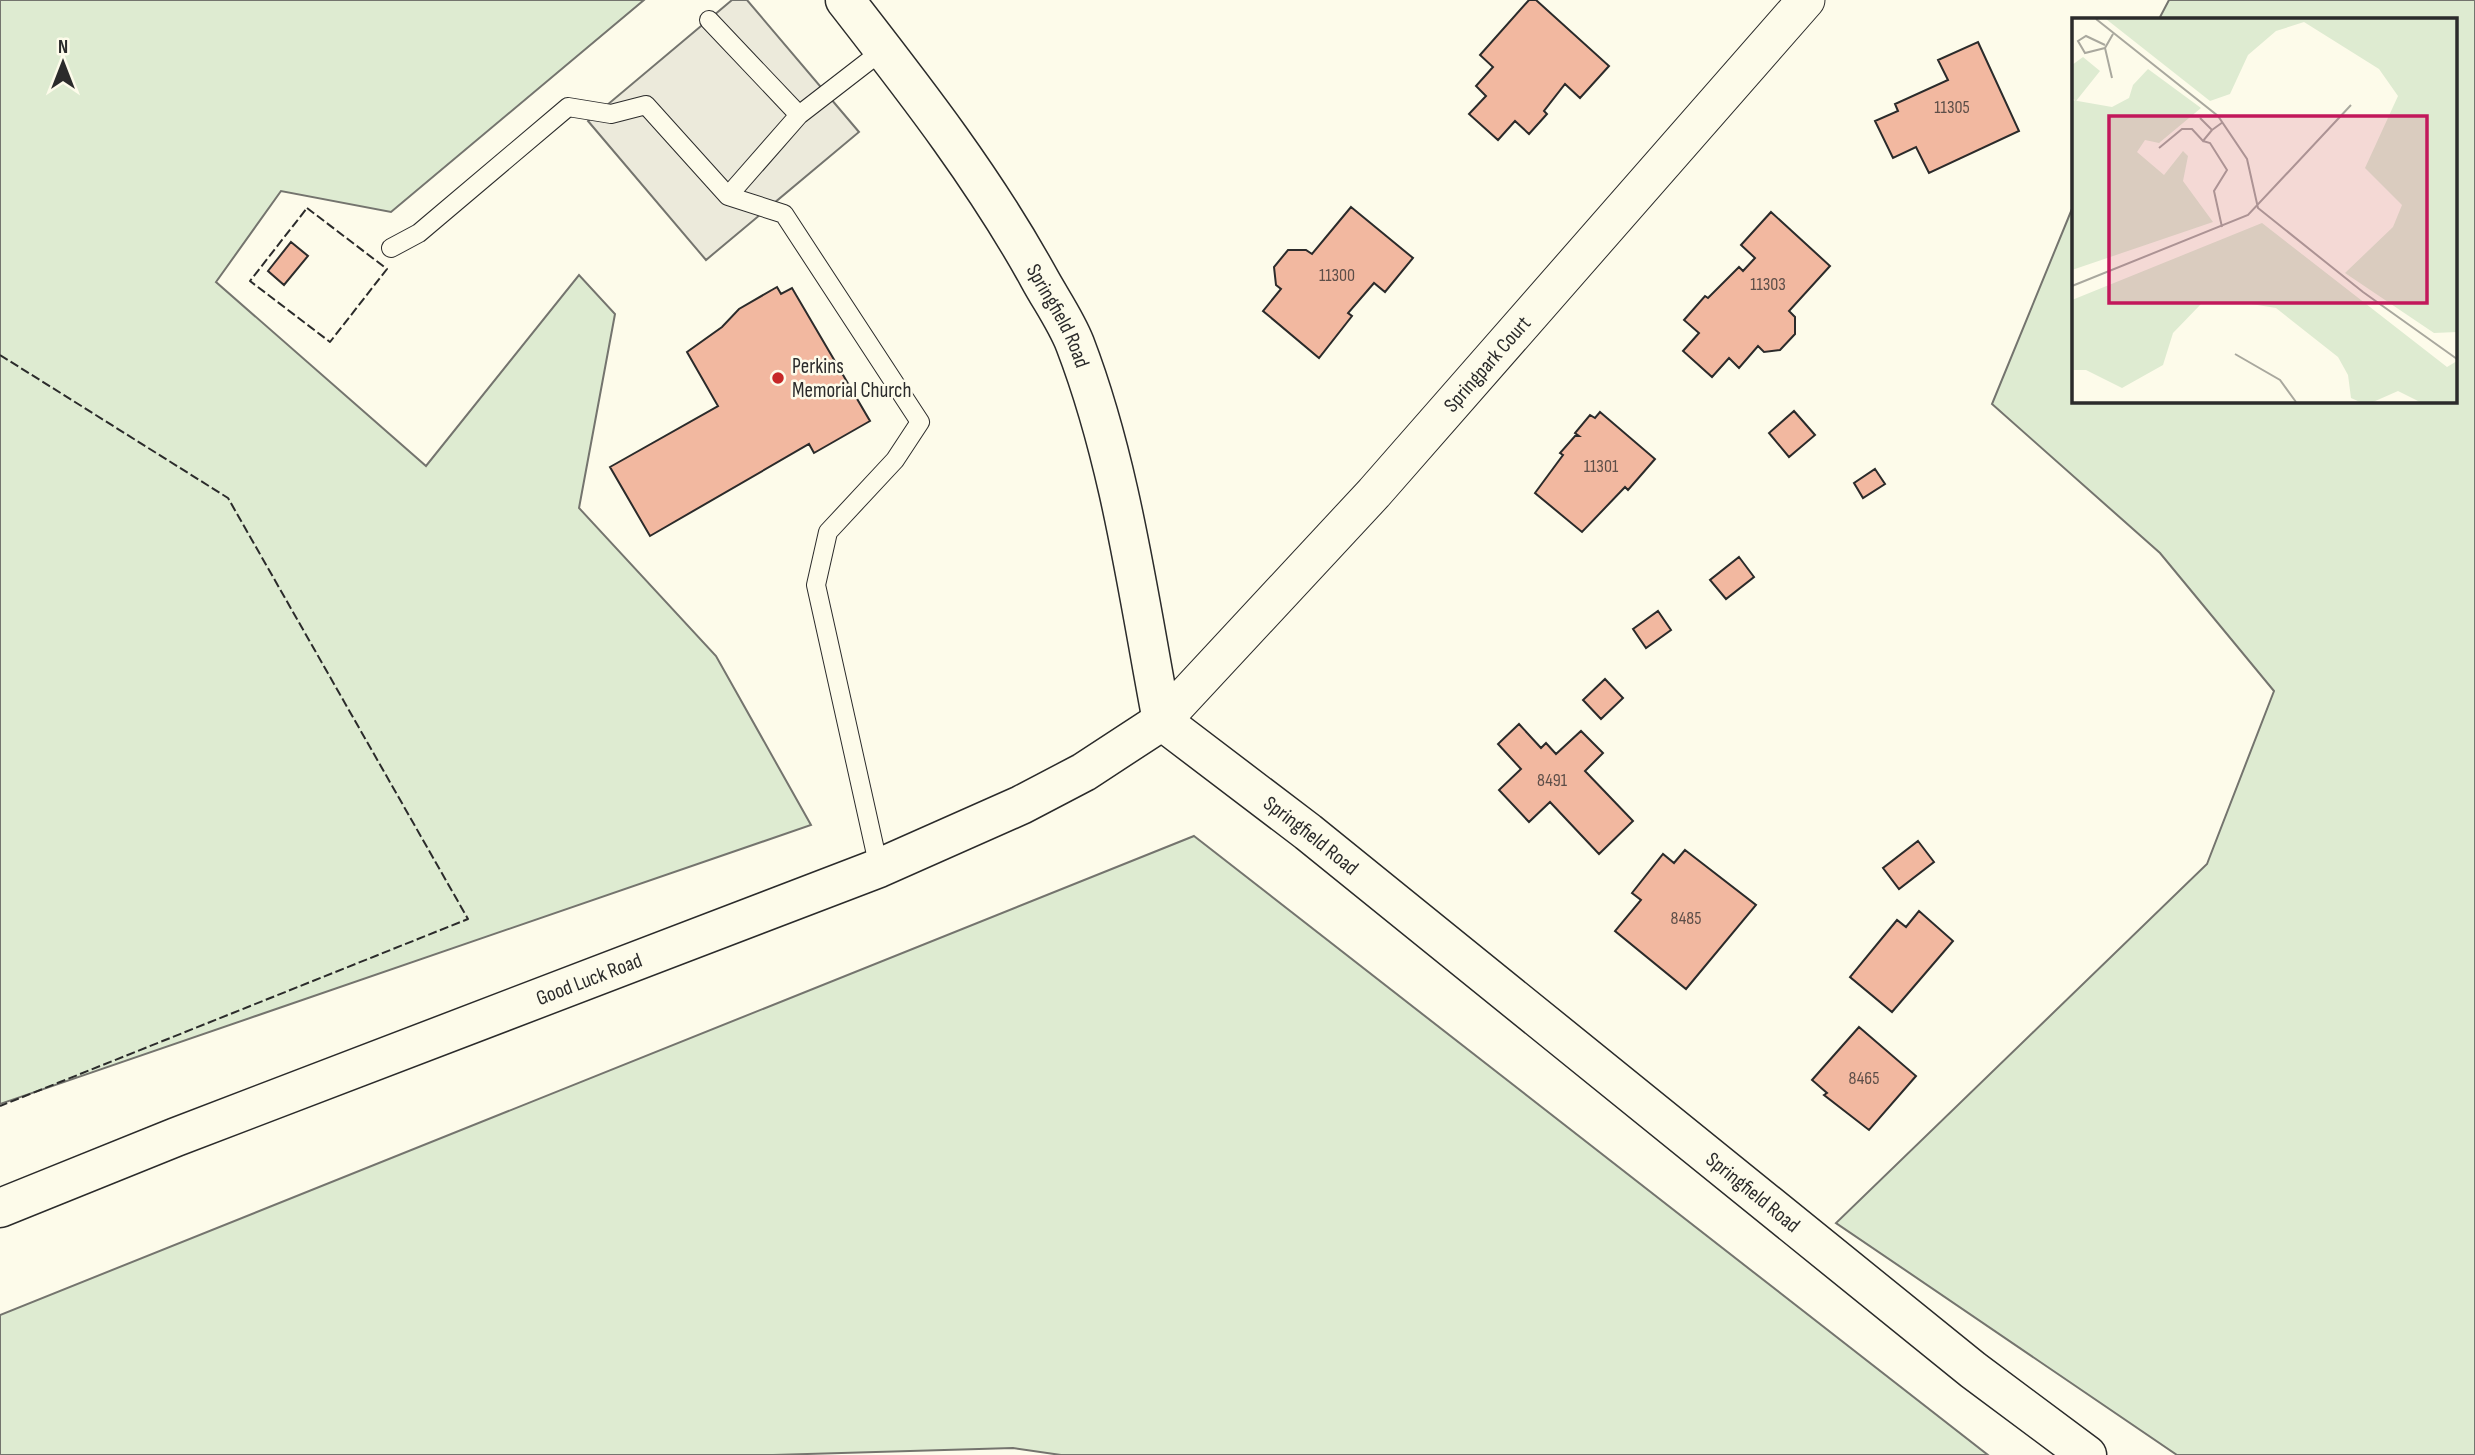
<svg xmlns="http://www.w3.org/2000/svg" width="2475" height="1455" viewBox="0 0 2475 1455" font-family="'Sofia Sans Condensed',sans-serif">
<rect width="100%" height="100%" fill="#fdfbea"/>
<path fill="#deebd1" stroke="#74746e" stroke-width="2" d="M0,0h644l-253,212 -110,-21 -65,91 210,184 153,-191 36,39 -36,194 137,148 95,169 -811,279z
M2169,0h306v1455h-298l-341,-232 371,-359 67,-173 -114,-138 -168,-149 82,-200v197h382v-382h-297z
M1194,836l794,619h-927l-48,-7 -240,7h-773v-140z"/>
<path fill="#eceadb" stroke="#74746e" stroke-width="2" d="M732,0h15l112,132 -153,128 -118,-139z"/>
<path fill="#f2b8a0" stroke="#2b2b2b" stroke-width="2" d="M1529,0h7l73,66 -29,32 -15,-14 -21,27 3,3 -18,20 -14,-13 -17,19 -29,-26 17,-18 -10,-10 17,-19 -13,-12z
M1978,42l41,89 -90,42 -13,-26 -23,11 -18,-37 23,-10 -3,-7 53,-24 -10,-20z
M1351,207l62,51 -28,34 -11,-9 -26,30 4,3 -33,42 -56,-47 18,-22 -5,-4 -2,-18 14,-17h18l6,4z
M1771,212l59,54 -41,45 6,6v17l-15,16 -16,2 -6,-6 -19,22 -10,-10 -17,19 -29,-26 16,-18 -15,-13 21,-24 3,2 31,-31 4,4 12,-13 -14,-13z
M291,242l17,14 -24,29 -16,-14z
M777,287l4,7 11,-6 78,133 -56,32 -5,-9 -159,92 -40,-69 108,-61 -31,-54 35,-25 17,-18z
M1794,411l21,24 -26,22 -20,-24z
M1600,412l55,47 -27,31 -3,-3 -43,45 -47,-39 28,-38 -3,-2 15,-17h4l-4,-3 15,-18 5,3z
M1875,469l10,15 -22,14 -9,-15z
M1739,557l15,20 -28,22 -16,-19z
M1658,611l13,19 -25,18 -13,-19z
M1605,679l18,19 -22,21 -18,-19z
M1519,724l22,24 5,-5 10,11 25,-23 22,22 -18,18 48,50 -34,33 -49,-52 -21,20 -30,-32 22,-21 -23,-25z
M1918,841l16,21 -35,27 -16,-21z
M1685,850l71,55 -70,84 -71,-58 26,-31 -9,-7 31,-39 11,9z
M1919,911l34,30 -61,71 -42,-35 47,-57 9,7z
M1859,1027l57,49 -47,54 -45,-35 3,-2 -15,-13z"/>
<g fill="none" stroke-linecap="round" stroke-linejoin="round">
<defs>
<path id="lane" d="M709,20l90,95 84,-65
M728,196l56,18 136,208 -25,38 -67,72 -12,53 63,283
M391,248l28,-15 149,-126 43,7 35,-9 82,91 71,-81"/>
<g id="street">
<path id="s1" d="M1162,721l212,-228 432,-493"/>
</g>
<g id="secondary">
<path id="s2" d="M845,0c70,90 139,178 194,278 12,22 27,43 36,66 46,120 63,251 87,377l146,111 665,538 114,85"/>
<path id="s3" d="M0,1208l176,-71 703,-269 142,-63 63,-33 78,-51"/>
</g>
</defs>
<use href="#lane" stroke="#2b2b2b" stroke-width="20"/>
<use href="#street" stroke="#2b2b2b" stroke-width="39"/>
<use href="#secondary" stroke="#2b2b2b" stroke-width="41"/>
<use href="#lane" stroke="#fdfbea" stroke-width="18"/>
<use href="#street" stroke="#fdfbea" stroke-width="37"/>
<use href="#secondary" stroke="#fdfbea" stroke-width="38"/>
<path stroke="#2b2b2b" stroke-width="2" stroke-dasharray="9 3.5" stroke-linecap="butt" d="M307,208l80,61 -57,73 -80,-61z
M0,355l228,143 240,421 -468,187"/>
</g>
<circle fill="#c62828" stroke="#fdfbea" stroke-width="2.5" cx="778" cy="378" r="7"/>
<g text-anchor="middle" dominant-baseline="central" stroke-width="5" stroke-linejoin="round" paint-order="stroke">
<g font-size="18" fill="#5d4e48">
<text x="1952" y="107">11305</text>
<text x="1337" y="275">11300</text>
<text x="1768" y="284">11303</text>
<text x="1601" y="466">11301</text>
<text x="1552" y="780">8491</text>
<text x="1686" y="918">8485</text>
<text x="1864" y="1078">8465</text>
</g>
<g font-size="21" fill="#2b2b2b" stroke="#fdfbea">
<text stroke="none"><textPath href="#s2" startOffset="382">Springfield Road</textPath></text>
<text stroke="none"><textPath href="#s1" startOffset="483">Springpark Court</textPath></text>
<text stroke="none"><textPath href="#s2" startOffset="990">Springfield Road</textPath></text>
<text stroke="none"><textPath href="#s3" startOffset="632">Good Luck Road</textPath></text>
<text stroke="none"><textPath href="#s2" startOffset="1558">Springfield Road</textPath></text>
</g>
<g font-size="21" fill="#2b2b2b" stroke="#fdfbea" text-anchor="start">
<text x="792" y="366">Perkins<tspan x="792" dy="24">Memorial Church</tspan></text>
</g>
</g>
<g transform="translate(2072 18)">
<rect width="385" height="385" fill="#fdfbea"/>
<path d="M34,1h351v313l-23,1 -89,-60 48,-46 9,-22 -37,-37 33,-72 -19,-27 -75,-47 -28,9 -28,24 -18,39 -20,7zM11,39l17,14 -24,30 -4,-3v-33zM76,51l53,39 -42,35 -14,-3 -8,12 27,23 19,-24 5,5 -5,25 30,41 -141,48v-170l40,7 17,-9 4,-13zM190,205l185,144 10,-6v41h-37l-22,-11 -25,11h-13l-9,-4 -3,-23 -10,-18 -62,-49 -37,-6 -37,1 -29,30 -10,32 -41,23 -36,-18h-14v-70z" fill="#deebd1"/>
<path fill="none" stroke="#a9a89e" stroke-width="2" d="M24,1l122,97 29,43 11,49 105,84 94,67M33,30l-20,5 -7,-12 8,-5 19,9M40,60l-7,-30 8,-14M128,100l12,12 11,-8M131,123l7,2 17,27 -13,21 8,36M87,130l23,-19h10l11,12 9,-11M0,268l176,-71 103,-110M163,336l45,26 16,22"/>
<path fill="#c2185b" fill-opacity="0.15" stroke="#c2185b" stroke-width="3.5" d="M37,98h318v187h-318z"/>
<rect width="385" height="385" fill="none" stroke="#2b2b2b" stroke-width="3.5"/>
</g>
<g transform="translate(63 63)" stroke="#fdfbea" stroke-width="5" paint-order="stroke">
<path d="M0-5L12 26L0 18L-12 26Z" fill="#2b2b2b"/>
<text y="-10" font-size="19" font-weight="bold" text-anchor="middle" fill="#2b2b2b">N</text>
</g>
</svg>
